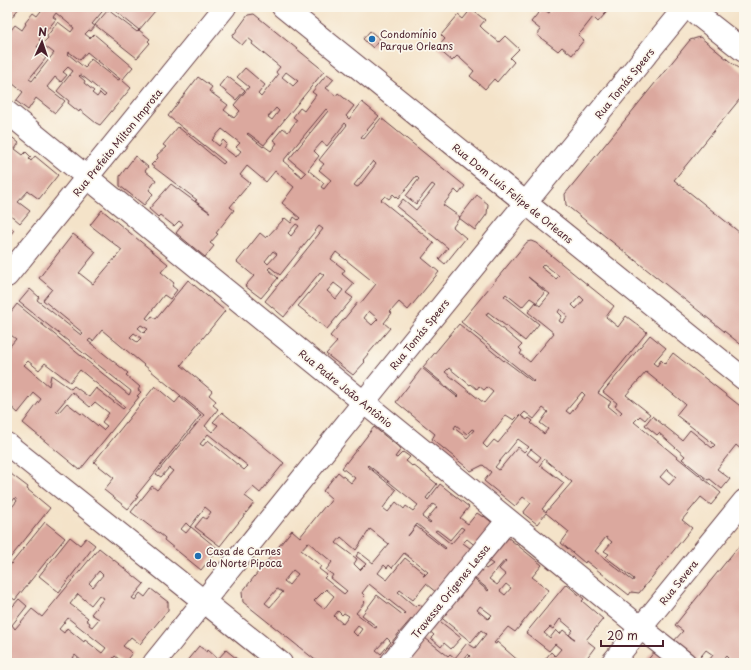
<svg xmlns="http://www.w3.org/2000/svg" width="751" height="670" viewBox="0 0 751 670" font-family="'Playpen Sans',sans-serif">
<rect width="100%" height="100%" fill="#fbf7ec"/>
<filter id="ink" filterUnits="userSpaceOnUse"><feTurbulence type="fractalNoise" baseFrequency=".025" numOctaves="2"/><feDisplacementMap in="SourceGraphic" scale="8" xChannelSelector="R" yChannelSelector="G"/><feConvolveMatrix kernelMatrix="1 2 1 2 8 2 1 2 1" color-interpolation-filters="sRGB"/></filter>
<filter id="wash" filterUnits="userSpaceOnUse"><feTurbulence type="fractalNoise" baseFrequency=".012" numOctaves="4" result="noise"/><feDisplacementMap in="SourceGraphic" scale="16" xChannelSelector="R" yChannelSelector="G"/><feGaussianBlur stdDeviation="0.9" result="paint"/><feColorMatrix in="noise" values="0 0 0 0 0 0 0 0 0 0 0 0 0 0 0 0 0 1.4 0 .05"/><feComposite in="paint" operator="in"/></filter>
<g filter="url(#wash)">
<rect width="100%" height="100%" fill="#f4e3c9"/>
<g id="blocks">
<path fill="#dba89e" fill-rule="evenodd" d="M7,7h13l-13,16z
M44,7h62l-14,17 3,2 -4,5 -2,-1 -4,4 5,4 4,-4 39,33 -11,13 9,8 -31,37 -4,-2 -16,-13 -1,2 -11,-9 1,-2 -12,-10 16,-20 -5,-4 -5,5 4,3 -6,7 -6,-5 -8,10 18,14 -10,12 -19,-15 -8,12 -12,-9 7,-9 -16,-13v-44l8,-10 7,5 4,-6 -1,-1 8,-10 4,3zM56,13l18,15 -3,4 -13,-10 -11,14 1,2 -6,6 12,9 -22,28 -3,-2 17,-21 -8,-6 2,-3 -3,-2 4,-5 -2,-2 17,-21 -3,-2zM69,52l11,8 7,-8 33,27 -2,1 -27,-21 -5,6 1,1 -2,2 -17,-14zM80,75l5,3 21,17 -2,2 -4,-4 -3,4 -5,-4 2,-2 -10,-8 1,-2 -6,-5z
M110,7h40l5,4 -16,19 11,9 -2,2 2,2 -13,15 -42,-33 13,-15 29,22 2,-2z
M553,7h58l-13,15 -5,-5 -11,14 -4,4 6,5 -12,15 -10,-8 -4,4 -21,-16 4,-5 -10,-8 11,-14 7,5z
M471,9l14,11 -5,6 4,4 15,12 6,-6 14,13 -9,9 4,4 -17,20 -3,-3 -9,10 -15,-13 4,-5 -13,-12 -4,-3 -5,5 -15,-13 8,-9 -4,-4 17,-20 5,4z
M254,14l70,57 -60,74 -16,-12 -1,1 16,13 1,-1 7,5 6,-8 -4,-3 10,-12 5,4 9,-12 -4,-3 7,-9 4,3 12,-16 -4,-3 15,-18 7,5 -8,9 10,8 2,-3 16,13 -8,10 3,3 13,-17 17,14 -18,21 3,2 17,-21 84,68 -6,8 -4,-4 -12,15 17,12 -7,10 13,11 -21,26 -6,-5 9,-11 -51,-41 6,-8 13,11 19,-24 -3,-2 -16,20 -10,-8 13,-17 -3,-3 -18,23 -5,-5 -4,5 -4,-3 -4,4 53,43 -12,15 17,14 -31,38 -9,-8 -9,10 2,1 -8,10 6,5 -27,32 2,2 -12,13 -27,-21 11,-12 -7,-6 28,-34 2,2 16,-20 -40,-32 -5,7 14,11 -3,4 12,10 -8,9 7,5 -26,31 -29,-23 26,-31 -4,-3 -36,45 -19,-16 58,-72 -4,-3 -39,49 -10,-8 -2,2 10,9 -17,20 -16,-12 9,-10 -17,-14 23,-29 6,5 19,-20 6,5 3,-6 4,3 2,-2 -18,-15 12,-16 -19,-16 -9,11 -19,-16 -7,9 10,8 -20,24 4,3 -18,23 2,1 -8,9 4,3 -9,11 -29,-24 7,-9 -4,-3 -5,5 -14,-11 -2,2 -9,-8 22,-25 38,28h1l-15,-11 2,-1 -46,-35 7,-7 -1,-3 9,-8 -3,-2 15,-18 45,37 2,-2 -57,-46 30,-39 14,10 -3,4 19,14 -4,5 10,8 6,-7 -6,-6 15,-18 -12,-10 8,-9 20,17 -7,9 3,3 17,-22 -2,-3 4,-5 -28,-23 1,-2 -5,-4 -6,7 -10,-8 16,-22zM286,72l12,9 -5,5 -11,-9zM276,108l3,3 -7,9 -4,-3zM326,109l2,2 -39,48 17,14 -4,4 -19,-16zM345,123l2,2 -28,35 5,4 -5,6 12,10 -7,9 -3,-2 3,-4 -16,-13 11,-14 -5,-5 8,-9 5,4zM222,129l18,14 -4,4 5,4 -5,6 -12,-9 3,-4 -4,-4 -4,6 -7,-6zM373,161l3,3 -17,22 -2,1 -3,-2zM296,224l3,2 -8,10 -3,-3zM273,251l4,3 -9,10 -3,-3zM334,283l9,7 -7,9 -9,-8zM369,311l9,8 -6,6 -8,-7z
M370,31l10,8 -7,9 -10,-9z
M700,37l44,36v21l-70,86 70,56v111l-178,-142 -1,-11 125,-154z
M227,76l18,14 -9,10 -17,-14z
M8,134l11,9 -4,6 8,6 3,-3 5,5 -2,2 2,2 4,-5 23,19 -19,24 -11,-8 -10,11 12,9 -10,12 -13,-11v-76z
M135,156l13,11 -3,4 11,9 -7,10 4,4 -9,11 -24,-19v-10z
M477,195l11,9 -1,10 -12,16 -16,-12z
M102,210l66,54 -7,8 13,11 -2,3 5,4 -7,9 -6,-4 -18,23 3,2 3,-4 4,3 32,-39 37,31 -44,54 31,26 -3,4 7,6 -3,4 5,4 -13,17 7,6 6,-7 -5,-3 9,-10 62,51 -24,30 -7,-6 -8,9 9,7 -34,43 -25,-19 8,-10 3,2 5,-7 -6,-5 -15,20 -4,-4 -5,6 5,4 5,-6 27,22 -17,21 -37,-30 1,-2 -1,-1 -33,-25 21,-26 5,4 16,-19 -4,-3 -8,9 -5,-3 48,-59 -102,-85 -9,11 -3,-2 -2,2 40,32 -2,2 14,12 -2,3 3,2 -4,4 2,1 -59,73 -57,-47 18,-24 -7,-6 -16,20 -11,-10v-60l3,3 6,-7 -9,-7v-15l10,-13 112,91 2,-4 -112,-89 11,-13 9,8 -2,3 44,35 2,-2 -40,-33 9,-11 -13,-11 34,-44 23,18 -17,21 14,11 29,-34 -32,-25zM141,325l7,4 -4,4 -6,-5zM134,333l7,5 -4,4 -7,-5zM28,361l11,9 6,-7 25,19 10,-12 45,37 -2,2 -27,-21 -7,9 -15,-11 -3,3 -20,-14 -2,11 -25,-21zM72,392l18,15 5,-5 14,11 -7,9 5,4 -4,4 -21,-17 -1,1 -14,-11 -9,10 -2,-2zM208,434l40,32 -4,4 -36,-30 -5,6 -3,-2z
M7,225l7,5 -7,9z
M531,241l5,2 78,63 -8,11 12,10 8,-11 21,16 -49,61 13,9 -3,4 11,9 3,-3 -7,-6 2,-3 -14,-11 47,-57 16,13 -13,15 4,3 4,-6 4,4 8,-11 71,56v43l-8,-7 -19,24 13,10 -8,10 -12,-10 -2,1 -26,-21 3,-3 -26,-23 -2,2 -12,-10 7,-9 30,24 8,-10 22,18 3,-3 -39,-30 9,-11 -39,-32 -20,23 24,19 -5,6 -5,-4 -6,6 87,71 -10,12 -10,-8 -19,23 10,8 -53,65 -8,-1 -2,3 -43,-34 -1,2 -24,-20 8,-11 -23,-19 -9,11 -14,-11 8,-10 -8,-6 -8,9 -31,-25 7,-9 -8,-7 -12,6 -39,-32 3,-5 -39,-32 26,-34 35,29 1,-1 -35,-29 36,-43 45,37v-1l29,22 1,-1 -73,-59 66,-80zM544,264l15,12 -3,3 -15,-12zM528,277l22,17 -10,12 -4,-3 9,-11zM506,294l16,13 8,-9 6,4 -8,10 26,21 -24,29 -10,-8 2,-3 -3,-3 3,-3 -36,-30 2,-3 37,29 14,-17 -35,-28zM580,296l4,4 -8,9 -4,-4zM560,309l8,7 -6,7 -3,-2 3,-5 -4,-4zM449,368l21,17 1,-1 6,5 2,-3 5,4 3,-3 6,5 -9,11 -39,-31zM582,392l3,3 -15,19 -4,-3zM543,408l5,4 -8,11 8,6 -4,5 -13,-11 2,-2 -4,-3 -2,2 -6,-4 4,-4 9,7zM506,415l8,5 5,-5 1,1 -22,27 -4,-3 -7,8 -4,-4zM456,425l11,9 5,-5 2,1 -7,8 -13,-10zM518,439l11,8 -5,5 -6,-5 -19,23 -4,-3zM531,449l10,8 -4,5 -10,-8zM544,459l28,23 -26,30 -4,-3 22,-26 -24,-18zM667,469l9,8 -7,8 -9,-8zM606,537l6,5 -8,9 5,3 -3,3 28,22 -1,2 -38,-30z
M155,386l20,17 5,-6 21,18 -65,81 2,1 -10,12 -24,-19 10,-12 -20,-16z
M374,427l27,22 -6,8 2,1 6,-6 7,5 -4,4 6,5 1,-1 24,19 -11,14 2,2 12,-16 29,23 -9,11 8,6 9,-11 6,4 1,-1 11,9 -18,22 -10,-8 -4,4 11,8 -37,42 -11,-9 -13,16 -13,-10 -2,2 18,15 3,-3 7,6 -10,12 -4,-4 -13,15 -7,9 5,4 -14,17h-64l-76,-61 -1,-10 50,-62 8,7 25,-31 1,1 6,-8 -9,-8 15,-19 13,11 4,-5 -13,-10zM368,465l50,40 -5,6 -7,-5 -2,3 -8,-7 -8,10 -5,-4 13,-18 -29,-24zM433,504l4,3 -10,12 4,3 -1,1 -8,-6zM417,524l29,24 -1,1 -29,-23 -8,10zM461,527l3,2 -13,15 -16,-13 2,-1 13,10zM370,529l19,15 -16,19 -14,-11 -3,4 10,8 -6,6 -6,-6 3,-5 -21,-16 5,-6 15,13zM308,542l24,20 -6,8 7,5 -2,3 16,13 -3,3 -20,-16 3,-3 -8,-6 2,-3 -20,-16zM404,553l24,19 -4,4h-1l2,-2 -20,-16 -18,22 -9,-7 6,-8 3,3 2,-3 3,3zM293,570l5,4 -9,11 -5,-4zM369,584l36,29 -2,2 -26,-20 -15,20 15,12 -2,1 -19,-15 9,-11 -3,-3 3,-3 -3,-3zM277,589l6,3 -13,15 -5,-4zM326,589l8,7 -10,13 -10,-8zM338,611l4,4 2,-2 5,3 -6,8 -9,-8zM358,626l4,3 -5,7 -4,-4zM387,638l4,4 -10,12 -5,-4z
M7,471l21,16 -1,2 23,19 -43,54v-49l10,-12 -2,-3 -8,10z
M45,522l20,16 -50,62 -8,-6v-25z
M506,536l36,29 -10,12 17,13 -34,42 -7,-5 -14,16 2,1 1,-2 24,21h-57l6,-7 -2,-2 -7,9h-62l26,-25 23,18 2,-2 5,4 12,-15 8,5 11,-14 -5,-4 -10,12 -33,-27 32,-39 18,15 1,-1 -16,-13 9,-11 4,3 7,-5 -6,-4zM505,560l1,1 -7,8 7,6 -9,10 -8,-6zM506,584l5,4 -6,7 -5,-4zM480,606l12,9 -4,4 -11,-9z
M70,537l10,8 6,-7 9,7 -36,47 -20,-16z
M738,547l6,4v34l-4,6 4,3v69h-20l4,-5 -2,-2 -6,7h-13l6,-8 -7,-5 -9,11 -24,-19 10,-11 -8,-6z
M99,548l45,36 -12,14 3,2 5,-7 5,4 6,-8 17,13v8l-28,34 -9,-7 -8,9 9,7 -8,10 -9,-7 -4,5 3,2h-30l-9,-8 -2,3 5,4 -1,1h-70v-25l3,-4v-1l-3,3v-23l12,-14 8,7 -15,19 3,4 17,-20 10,8zM99,571l4,4 -10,12 -4,-4zM78,594l13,11 8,-10 5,3 -13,16 8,5 -7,8 -3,-2 1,-2 -4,-3 2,-2 -18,-14zM68,618l38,30 -4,5 -17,-13 -1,2 -17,-14 -3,5 -5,-4z
M566,584l18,15 -2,2 21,18 -17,21 9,7 -12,16h-19l-3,-3 -3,3h-16l9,-11 4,4 6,-7 -6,-5 -6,7 -23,-18zM560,619l13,11 -4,5 6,4h-1l-11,-9 -3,4 -4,-4 -6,8 -6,-5 6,-6 3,2z
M436,618l25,20 -10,11 -7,-6 -3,4 -10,-9 3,-3 -7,-6z
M199,646l8,6 1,-2 10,9 8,-9 16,13h-57z
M656,650l16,13h-27z"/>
</g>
</g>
<g filter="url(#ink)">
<use href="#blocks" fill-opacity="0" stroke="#643c43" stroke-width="1"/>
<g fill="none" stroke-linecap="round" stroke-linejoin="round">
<defs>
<path id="minor" d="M283,7l461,372
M688,7l56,44
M7,112l634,516 44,35
M7,276l218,-269
M7,444l274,219
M154,663l226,-281 305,-375
M391,663l117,-143
M612,663l132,-162"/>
</defs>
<use href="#minor" stroke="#643c43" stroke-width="24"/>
<use href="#minor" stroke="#fff" stroke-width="22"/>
</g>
</g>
<g fill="#1f6fb2" stroke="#fbf7ec" stroke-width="1.5">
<circle cx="372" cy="39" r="4"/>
<circle cx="198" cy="556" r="4"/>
</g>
<g text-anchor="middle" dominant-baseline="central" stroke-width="3.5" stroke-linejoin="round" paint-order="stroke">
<g font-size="10" fill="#4a1f2b" stroke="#fbf7ec" text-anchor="start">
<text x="380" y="33">Condomínio<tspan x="380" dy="12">Parque Orleans</tspan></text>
<text x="206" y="550">Casa de Carnes<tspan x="206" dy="12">do Norte Pipoca</tspan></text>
</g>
<g font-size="10" fill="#4a1f2b" stroke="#fbf7ec">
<text transform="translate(624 83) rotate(-51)">Rua Tomás Speers</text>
<text transform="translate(117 142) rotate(-51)">Rua Prefeito Milton Improta</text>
<text transform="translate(513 193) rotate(39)">Rua Dom Luís Felipe de Orleans</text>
<text transform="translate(419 334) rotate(-51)">Rua Tomás Speers</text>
<text transform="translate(346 388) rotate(39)">Rua Padre João Antônio</text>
<text transform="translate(678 582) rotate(-51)">Rua Severa</text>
<text transform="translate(450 591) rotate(-51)">Travessa Orígenes Lessa</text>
</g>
</g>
<rect width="751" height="670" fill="none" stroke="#fbf7ec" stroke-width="24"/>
<g transform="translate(42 42) rotate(3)" stroke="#fbf7ec" stroke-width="3" paint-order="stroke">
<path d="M0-3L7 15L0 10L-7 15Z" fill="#4a1f2b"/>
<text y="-6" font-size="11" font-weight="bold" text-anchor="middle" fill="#4a1f2b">N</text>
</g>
<path d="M601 640v6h62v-6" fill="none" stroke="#4a1f2b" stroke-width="2"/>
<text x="607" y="640" font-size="12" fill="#4a1f2b" stroke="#fbf7ec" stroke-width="3" paint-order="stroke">20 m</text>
</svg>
